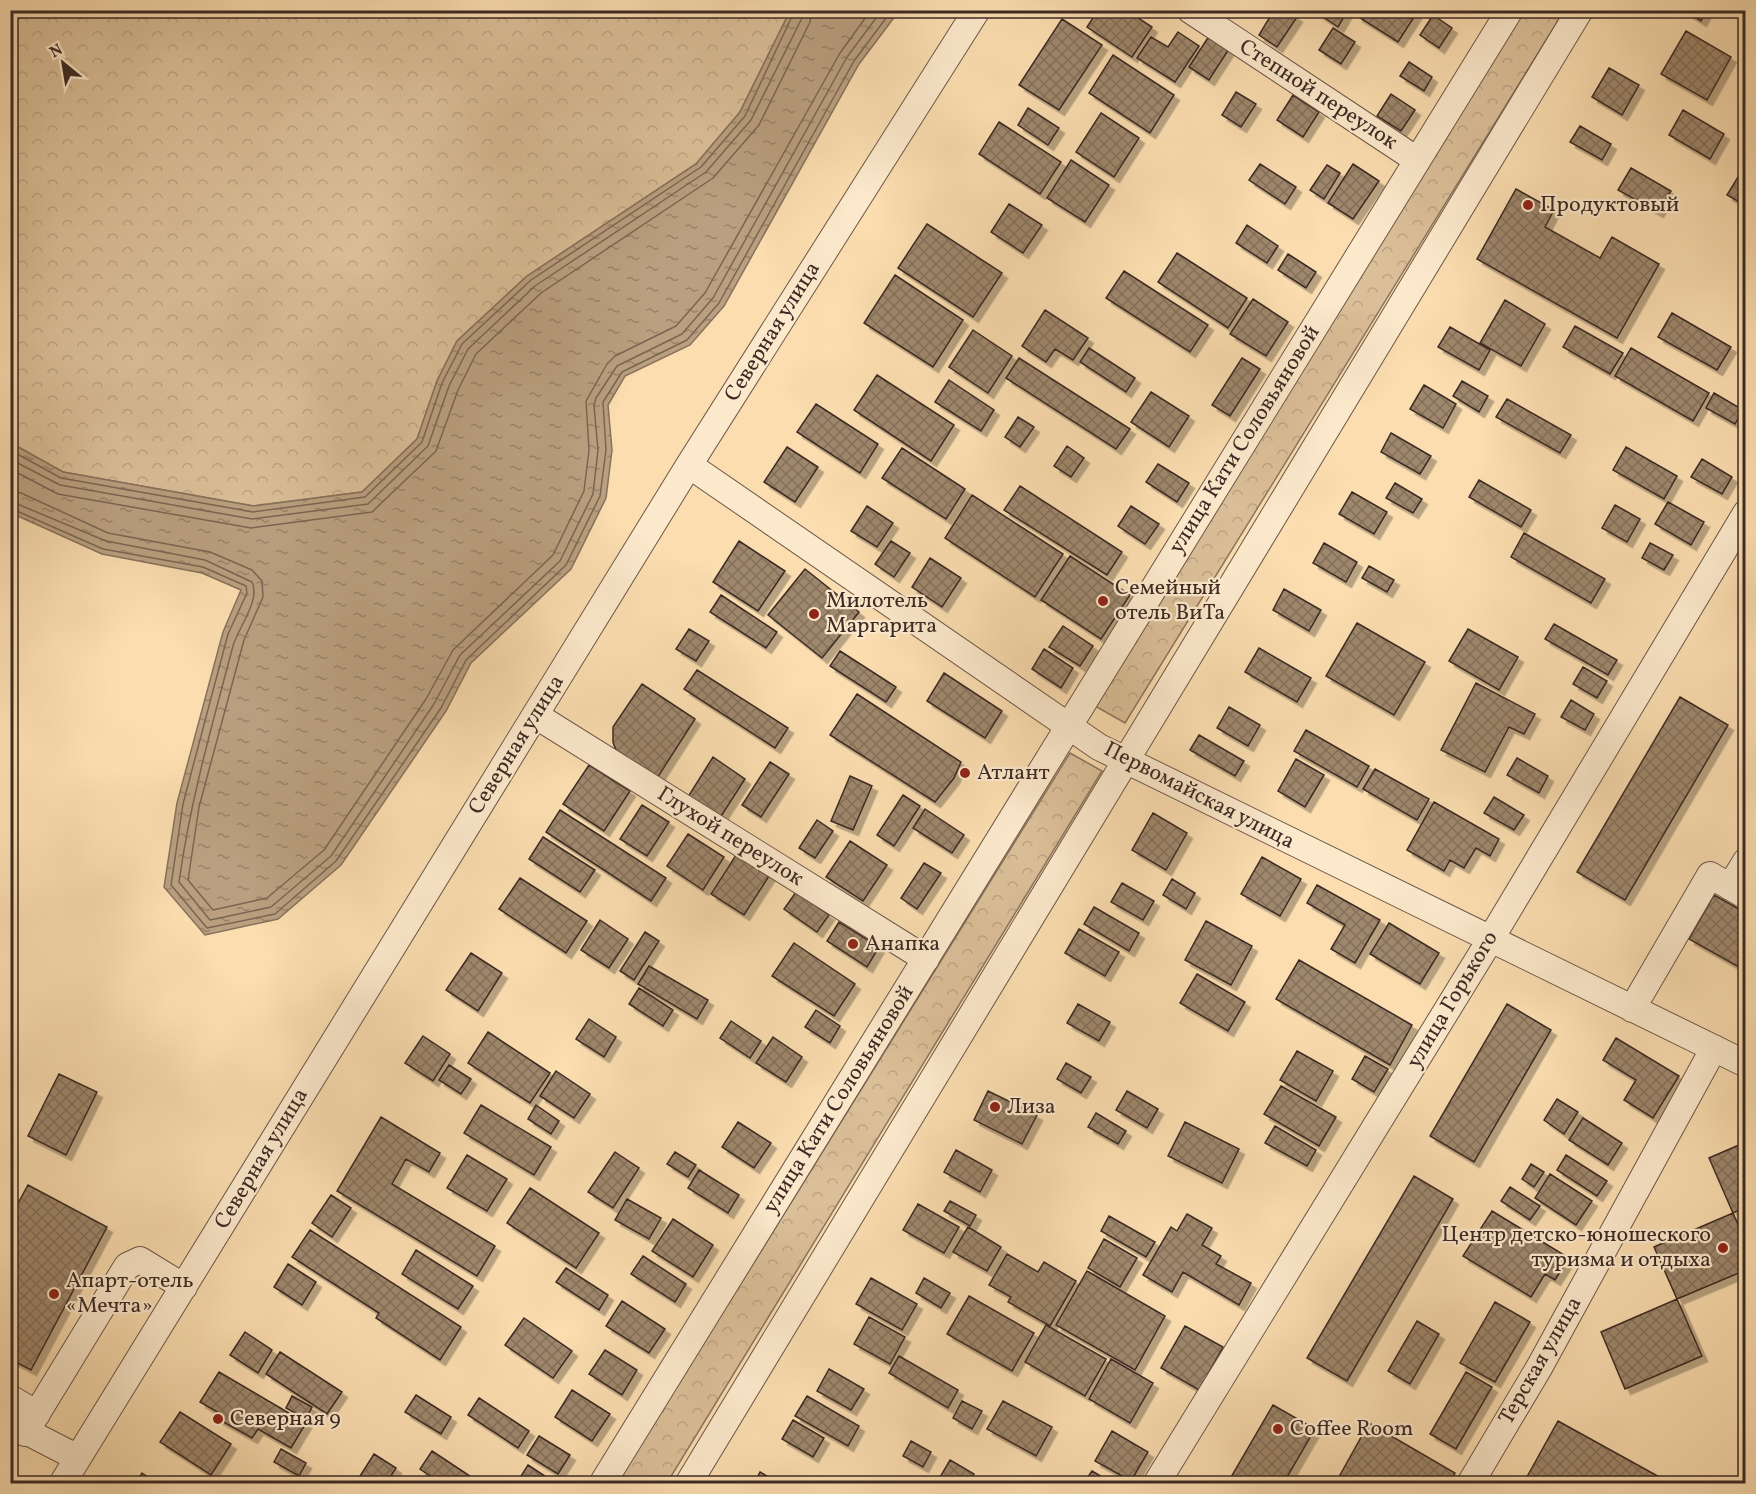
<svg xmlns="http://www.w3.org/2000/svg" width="1756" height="1494" viewBox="0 0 1756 1494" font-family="Vollkorn,serif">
<defs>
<pattern id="park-crowns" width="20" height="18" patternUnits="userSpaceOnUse" patternTransform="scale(1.5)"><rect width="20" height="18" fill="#dbbf98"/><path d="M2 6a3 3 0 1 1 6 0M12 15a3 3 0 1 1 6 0" fill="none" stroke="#bda483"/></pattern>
<pattern id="water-ripples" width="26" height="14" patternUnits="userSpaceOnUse" patternTransform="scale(1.5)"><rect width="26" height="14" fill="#baa080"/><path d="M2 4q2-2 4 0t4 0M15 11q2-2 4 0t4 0" fill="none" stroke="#988369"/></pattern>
<pattern id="building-cross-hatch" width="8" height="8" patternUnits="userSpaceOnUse" patternTransform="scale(1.5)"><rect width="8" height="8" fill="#9f876d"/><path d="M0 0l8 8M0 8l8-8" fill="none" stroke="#836f59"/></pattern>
<filter id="shadow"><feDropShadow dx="5.5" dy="5.5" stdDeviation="0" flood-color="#0004"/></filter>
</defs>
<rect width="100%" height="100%" fill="#fbddb0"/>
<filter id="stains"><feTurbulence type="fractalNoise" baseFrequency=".00333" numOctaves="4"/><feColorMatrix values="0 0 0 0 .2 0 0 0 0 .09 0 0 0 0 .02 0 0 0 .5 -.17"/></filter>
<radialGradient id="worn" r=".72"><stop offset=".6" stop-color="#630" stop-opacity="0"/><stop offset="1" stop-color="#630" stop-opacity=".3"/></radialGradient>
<path fill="url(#park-crowns)" stroke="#8c745e" stroke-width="1.5" d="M11,11h779l-50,101 -44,52 -169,112 -70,65 -20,40 -20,58 -55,53 -108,14 -191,-34 -52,-29z
M1519,11h45l-439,712 -30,-17z
M1070,753l32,18 -435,712h-50z"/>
<path fill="url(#water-ripples)" stroke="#88715b" stroke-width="1.5" d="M790,11h109l-40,53 -135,242 -34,39 -65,31 -17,29 4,45 -6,48 -35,71 -100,94 -25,48 -105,154 -63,54 -73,16 -41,-48 13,-84 46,-171 18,-42 -39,-17 -100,-19 -91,-41v-70l52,29 190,34 109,-14 55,-53 20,-58 20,-40 70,-65 169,-112 44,-52z"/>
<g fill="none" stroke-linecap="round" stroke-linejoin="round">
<path stroke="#7b6552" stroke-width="1.5" d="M10,450l51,28 192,34 112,-15 57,-55 20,-59 20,-39 69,-64 170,-113 44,-51 50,-106
M10,459l50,26 192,34 116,-15 60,-58 21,-60 19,-37 67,-63 171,-114 45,-52 51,-102 1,-8
M10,469l48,25 193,34 121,-16 64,-61 22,-61 18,-36 65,-61 172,-115 46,-53 51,-103 2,-12
M10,492l11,1 87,40 102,19 42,18 10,11 1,16 -19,43 -45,167 -11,73 25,30 54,-12 57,-48 102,-151 27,-49 100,-95 31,-64 5,-41 -3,-49 21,-37 8,-8 61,-30 29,-33 135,-240 31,-43
M10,501l96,40 99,19 47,22c9,18 -14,46 -19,64 -21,79 -43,156 -54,236l31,38 61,-13 60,-51 103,-152 26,-49 100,-94 33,-67 5,-44 -4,-44 2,-8 21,-32 65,-32 31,-36 134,-241 35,-47
M10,508l93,41 100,18 43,19 1,7 -19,41 -45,170 -12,81 36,43 68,-14 61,-53 105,-153 25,-48 100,-95 34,-69 6,-46 -3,-48 19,-30 65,-32 32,-37 135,-242 38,-51"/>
</g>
<path fill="url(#building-cross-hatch)" stroke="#3c2a24" stroke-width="1.5" filter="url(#shadow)" d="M1098,10h28l26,17 -20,30 -45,-30z
M1274,10h13l10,7 -20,30 -18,-12z
M1313,10h35l-10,17z
M1360,10h51l5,4 -18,28 -41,-26z
M1683,10h24l-6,11z
M1433,15l19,13 -13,20 -19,-13z
M1062,19l40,26 -43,65 -40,-25z
M1333,28l22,14 -14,22 -22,-14z
M1686,31l45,26 -24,43 -46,-26z
M1178,32l21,14 -24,36 -38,-24 14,-21 17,10z
M1209,36l20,13 -20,31 -20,-13z
M1113,55l61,40 -24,38 -61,-40z
M1409,62l23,15 -8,14 -24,-15z
M1609,68l30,17 -17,30 -30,-18z
M1236,92l20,12 -15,23 -19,-12z
M1391,94l24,16 -14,21 -24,-15z
M1293,95l26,17 -16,25 -26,-17z
M1028,108l31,20 -11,17 -30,-20z
M1683,110l41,24 -14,25 -41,-24z
M1101,113l38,25 -25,39 -38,-25z
M999,122l62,40 -21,32 -61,-40z
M1580,126l31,18 -9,16 -32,-18z
M1071,160l38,25 -24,37 -38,-24z
M1260,164l36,23 -11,17 -36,-24z
M1353,164l26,17 -26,38 -25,-16z
M1746,164v42l-19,-11z
M1327,165l13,8 -16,26 -14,-9z
M1631,168l40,23 -13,21 -40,-22z
M1516,189l38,21 -9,17 55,31 12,-21 47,27 -42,74 -140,-79z
M1009,204l33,21 -19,28 -32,-21z
M927,224l75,49 -29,44 -75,-49z
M1247,225l31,21 -11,17 -31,-20z
M1177,253l70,45 -19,30 -70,-46z
M1288,254l28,18 -10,16 -28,-18z
M1124,271l84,54 -18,27 -84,-54z
M895,275l68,45 -30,47 -69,-44z
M1253,299l35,23 -22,34 -36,-22z
M1505,300l40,24 -24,42 -41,-23z
M1045,310l43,28 -15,22 -18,-11 -9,13 -24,-16z
M1672,313l59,34 -14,23 -59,-33z
M1575,326l48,27 -13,21 -47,-27z
M1450,327l40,23 -11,20 -41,-23z
M973,330l39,26 -24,37 -39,-26z
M1089,348l46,30 -9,14 -46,-30z
M1631,348l78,45 -16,28 -78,-45z
M1019,358l111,71 -14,20 -110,-71z
M1242,358l18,11 -30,47 -18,-11z
M877,375l77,50 -23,36 -77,-51z
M949,380l45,30 -13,21 -46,-29z
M1462,381l26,15 -9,16 -26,-16z
M1424,385l32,19 -13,24 -33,-19z
M1151,392l38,24 -20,31 -38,-25z
M1714,393l29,17 -8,14 -29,-16z
M1507,399l64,36 -11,18 -64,-36z
M816,404l62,40 -18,29 -63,-41z
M1018,417l16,10 -14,20 -15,-10z
M1391,433l40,23 -11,18 -39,-22z
M1067,446l17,12 -13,19 -17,-11z
M787,447l31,20 -23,35 -31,-20z
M1626,447l51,29 -13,23 -51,-29z
M902,448l63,41 -19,30 -64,-41z
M1702,459l30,18 -10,17 -31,-17z
M1158,464l31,19 -12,19 -31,-20z
M1479,480l52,30 -10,17 -52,-30z
M1395,483l27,16 -9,14 -27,-15z
M1020,486l102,66 -15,23 -103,-65z
M1352,492l35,20 -13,22 -35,-20z
M972,495l91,59 -28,43 -90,-59z
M1668,502l36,20 -13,23 -36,-21z
M1615,505l25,14 -13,23 -25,-14z
M867,506l26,17 -16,24 -26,-16z
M1131,506l28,18 -14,20 -27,-18z
M1524,533l81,46 -14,24 -80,-46z
M739,541l46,30 -27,40 -45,-29z
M891,541l19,12 -16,24 -19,-13z
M1324,543l33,19 -11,20 -33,-19z
M1650,543l23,12 -9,15 -22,-12z
M1070,556l60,39 -29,44 -60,-39z
M930,558l31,20 -19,29 -30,-20z
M1369,566l25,14 -7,12 -25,-14z
M805,569l54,43 -37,46 -54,-43z
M1284,589l37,21 -12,21 -36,-21z
M721,595l56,37 -11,16 -56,-36z
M1357,623l68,39 -31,53 -68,-39z
M1554,624l63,36 -9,15 -63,-36z
M1063,626l30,20 -13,20 -31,-19z
M689,629l20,12 -13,20 -20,-12z
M1468,629l50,28 -19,33 -50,-29z
M1259,648l52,30 -14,24 -52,-30z
M1044,649l29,19 -12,20 -29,-19z
M840,651l56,36 -10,15 -56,-36z
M1583,667l24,14 -10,17 -24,-14z
M697,670l91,58 -13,20 -91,-59z
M944,673l58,38 -17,27 -58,-37z
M1476,683l59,31 -11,20 -15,-7 -24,45 -44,-22z
M642,684l53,35 -41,64 -36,-27 -5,-14v-15z
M857,694l104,68 -7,16 -19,24 -105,-67z
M1680,697l48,28 -103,175 -48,-28z
M1571,700l23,14 -9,16 -24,-13z
M1229,707l31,18 -12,21 -31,-18z
M1306,730l63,36 -12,21 -63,-36z
M1199,735l45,26 -9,15 -45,-26z
M713,757l32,22 -27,42 -32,-21z
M1517,758l31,18 -9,17 -32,-18z
M1296,759l28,16 -19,32 -27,-16z
M770,762l19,12 -28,43 -19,-12z
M589,765l41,26 -26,40 -41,-27z
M1375,769l54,30 -12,21 -54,-31z
M850,776l22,10 -19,44 -22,-9z
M903,795l17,11 -26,40 -17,-11z
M1494,797l30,18 -10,15 -30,-17z
M1434,802l65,37 -9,17 -14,-8 -12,20 -14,-8 -6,11 -37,-21z
M642,805l27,17 -22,34 -27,-17z
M925,809l39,26 -12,18 -39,-25z
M560,810l106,68 -15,23 -105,-69z
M1153,813l34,20 -21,37 -34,-20z
M817,820l16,11 -18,27 -16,-10z
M688,834l36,23 -21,33 -36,-24z
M543,837l52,33 -15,22 -51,-33z
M850,841l37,24 -24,36 -37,-24z
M738,852l33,21 -27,42 -33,-21z
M1262,857l39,22 -21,37 -39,-22z
M924,863l17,10 -24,36 -16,-11z
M520,878l67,43 -21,32 -67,-44z
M1172,879l23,14 -9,16 -23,-14z
M1122,883l32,18 -11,19 -32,-18z
M1317,885l63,35 -25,43 -24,-14 14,-24 -38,-22z
M796,892l33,23 -12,17 -33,-23z
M1714,895l32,18v58l-57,-32z
M1094,907l45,26 -10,18 -45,-27z
M600,920l28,19 -19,29 -28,-18z
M1206,921l46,25 -21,39 -46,-25z
M839,922l40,25 -12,20 -40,-26z
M1389,923l50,30 -19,31 -50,-30z
M1079,929l40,23 -14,24 -40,-23z
M645,932l14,9 -25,39 -14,-9z
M794,943l61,41 -21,32 -62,-40z
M471,953l31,20 -24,38 -32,-21z
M1299,960l113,65 -22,40 -114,-66z
M649,966l59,34 -11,19 -59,-35z
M1197,974l48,28 -17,29 -48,-28z
M639,988l34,22 -10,16 -34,-22z
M1078,1004l32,18 -11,19 -32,-18z
M1507,1004l44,26 -77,132 -44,-26z
M816,1010l24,16 -10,17 -25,-16z
M589,1019l27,18 -12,20 -28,-18z
M731,1021l30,20 -11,17 -30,-20z
M488,1032l62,41 -20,30 -62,-40z
M423,1036l27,18 -17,27 -28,-18z
M773,1037l29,20 -16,25 -30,-19z
M1616,1038l63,38 -26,42 -29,-18 12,-20 -33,-20z
M1297,1051l36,20 -17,30 -36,-21z
M1365,1056l23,13 -14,23 -22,-13z
M1066,1063l25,14 -10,16 -24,-14z
M449,1065l22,14 -10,15 -22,-14z
M556,1071l34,23 -16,24 -34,-22z
M59,1074l38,18 -31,63 -38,-19z
M1281,1086l55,31 -17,29 -55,-32z
M988,1091l49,24 -15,29 -48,-24z
M1127,1091l31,18 -11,19 -31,-18z
M1557,1099l21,13 -14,22 -20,-14z
M481,1105l70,42 -17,28 -70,-42z
M536,1105l23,16 -8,13 -23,-15z
M1096,1113l30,18 -8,13 -30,-17z
M381,1117l59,36 -11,19 -23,-13 -14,25 103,62 -18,30 -140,-85z
M1583,1118l39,25 -14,22 -39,-25z
M738,1122l33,21 -17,25 -32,-21z
M1185,1122l54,27 -17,34 -54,-27z
M1275,1126l41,24 -9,16 -42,-23z
M1746,1142v65l-13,6 -24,-55z
M956,1150l36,20 -12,22 -36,-20z
M615,1152l24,16 -26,40 -25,-16z
M675,1152l21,13 -8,12 -21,-13z
M467,1155l40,24 -20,32 -40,-23z
M1566,1155l41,26 -10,15 -40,-26z
M1531,1164l13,8 -10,15 -12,-8z
M699,1170l40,25 -11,18 -40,-25z
M1550,1174l42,27 -16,24 -41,-27z
M1414,1176l39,23 -106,182 -40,-23z
M28,1185l79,42 -76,143 -21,-11v-141z
M1510,1187l30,19 -10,14 -29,-19z
M530,1188l69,45 -23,35 -69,-45z
M331,1195l20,13 -19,29 -20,-14z
M627,1199l34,19 -12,21 -34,-19z
M950,1201l26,14 -6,11 -26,-15z
M918,1204l41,23 -15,26 -41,-23z
M1492,1211l77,47 -14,22 -10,-6 -14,23 -68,-41z
M1733,1213l13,30v27l-69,29 -23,-52z
M1187,1214l25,14 -10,17 19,11 -5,8 35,19 -12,22 -56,-33 -11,20 -29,-17 28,-48 6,4z
M1109,1216l46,26 -9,15 -45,-26z
M673,1219l40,26 -20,32 -41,-26z
M968,1227l33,20 -14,24 -34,-19z
M310,1230l151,97 -21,33 -64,-42 3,-5 -87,-56z
M1104,1239l33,19 -17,29 -32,-19z
M416,1250l57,36 -15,23 -56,-35z
M1007,1254l31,18 6,-10 32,19 -26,45 -42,-24 3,-5 -22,-12z
M643,1256l43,28 -11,18 -44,-28z
M288,1264l28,18 -14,23 -28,-18z
M566,1268l42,27 -9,15 -43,-28z
M1087,1271l78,45 -30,54 -79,-45z
M871,1278l46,26 -15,26 -46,-26z
M924,1278l26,15 -9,15 -25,-15z
M969,1296l65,37 -22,38 -65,-37z
M1677,1299l25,57 -77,33 -24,-57z
M622,1301l43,28 -16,24 -43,-27z
M1495,1302l35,20 -35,60 -35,-19z
M869,1317l36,20 -15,27 -36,-20z
M524,1318l48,33 -19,27 -48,-33z
M1417,1321l22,13 -29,50 -22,-13z
M1046,1325l60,34 -21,37 -60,-34z
M1185,1326l38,21 -24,43 -38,-22z
M245,1332l27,18 -14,23 -28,-18z
M605,1350l32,20 -15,25 -33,-21z
M280,1352l62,40 -15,22 -61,-40z
M899,1356l59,34 -10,18 -59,-35z
M1111,1359l42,24 -23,40 -41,-24z
M829,1369l35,20 -13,21 -34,-19z
M219,1372l87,51 -15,25 -33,-19 -6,9 -34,-19 3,-5 -21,-12z
M1466,1372l26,15 -36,62 -26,-15z
M572,1390l38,24 -18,27 -37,-24z
M416,1395l35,22 -10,17 -36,-22z
M292,1396l20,11 -6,12 -20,-11z
M807,1396l52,30 -11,20 -53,-30z
M479,1398l50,33 -11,17 -50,-33z
M962,1401l20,10 -10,18 -19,-11z
M1003,1401l49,26 -16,29 -49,-27z
M1273,1405l42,24 -32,55h-56z
M180,1412l51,32 -20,31 -51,-33z
M793,1420l31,18 -11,19 -31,-18z
M1558,1421l114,63h-149z
M1369,1423l86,50 -6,11h-114z
M1112,1431l36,21 -17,29 -36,-20z
M539,1436l31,19 -12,19 -31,-19z
M911,1441l20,11 -8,15 -20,-11z
M281,1449l25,14 -7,13 -25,-14z
M432,1451l50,33h-40l-22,-15z
M374,1454l22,14 -10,16h-31z
M950,1460l24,14 -6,10h-32z
M528,1465l29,19h-41z
M1092,1471l22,13h-25l-4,-3z
M760,1472l20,12h-26z
M142,1473l16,11h-23z"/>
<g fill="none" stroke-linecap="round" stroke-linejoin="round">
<defs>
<path id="minor" d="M1190,10l227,150
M689,465l410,282 647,317
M535,715l391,244
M1730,887l16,-26
M1632,1009l78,-134 36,21
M10,1398l27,16
M12,1424l66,34
M25,1433l102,-167 13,-6 44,27
M62,1484l627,-1019 288,-455
M602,1484l908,-1474
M688,1484l892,-1474
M1156,1484l334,-544 256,-427
M1470,1484l70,-118 174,-318"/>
</defs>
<use href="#minor" stroke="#6c5747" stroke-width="28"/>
<use href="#minor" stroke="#fce9cc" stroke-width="26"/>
</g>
<g fill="#8f2418" stroke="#fce9cc" stroke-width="2">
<circle cx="1528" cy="205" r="6"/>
<circle cx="1103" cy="601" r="6"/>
<circle cx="814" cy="614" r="6"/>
<circle cx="965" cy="773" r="6"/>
<circle cx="853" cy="944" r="6"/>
<circle cx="995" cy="1107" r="6"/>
<circle cx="1723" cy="1248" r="6"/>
<circle cx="54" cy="1294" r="6"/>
<circle cx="218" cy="1419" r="6"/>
<circle cx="1278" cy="1429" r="6"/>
</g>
<g text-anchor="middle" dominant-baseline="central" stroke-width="4.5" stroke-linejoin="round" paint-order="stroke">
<g font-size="22" fill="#3c2a24" stroke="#fce9cc">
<text transform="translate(1318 95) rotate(33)">Степной переулок</text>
<text transform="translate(773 332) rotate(-58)">Северная улица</text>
<text transform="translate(1245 440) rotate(-58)">улица Кати Соловьяновой</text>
<text transform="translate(517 745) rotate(-58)">Северная улица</text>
<text transform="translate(1199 796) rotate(27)">Первомайская улица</text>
<text transform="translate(730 837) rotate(32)">Глухой переулок</text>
<text transform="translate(1453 1000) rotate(-59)">улица Горького</text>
<text transform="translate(839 1100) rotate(-58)">улица Кати Соловьяновой</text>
<text transform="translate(262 1159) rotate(-59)">Северная улица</text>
<text transform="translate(1541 1361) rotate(-60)">Терская улица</text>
</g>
<g font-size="22" fill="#3c2a24" stroke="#fce9cc" text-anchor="start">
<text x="1540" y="205">Продуктовый</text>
<text x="1115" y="588">Семейный<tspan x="1115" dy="25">отель ВиТа</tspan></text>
<text x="826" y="601">Милотель<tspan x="826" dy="25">Маргарита</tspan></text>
<text x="977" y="773">Атлант</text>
<text x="865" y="944">Анапка</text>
<text x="1007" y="1107">Лиза</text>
<text x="1711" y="1235" text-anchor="end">Центр детско-юношеского<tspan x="1711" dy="25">туризма и отдыха</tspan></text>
<text x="66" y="1281">Апарт-отель<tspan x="66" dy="25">«Мечта»</tspan></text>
<text x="230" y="1419">Северная 9</text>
<text x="1290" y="1429">Coffee Room</text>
</g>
</g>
<rect width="1756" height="1494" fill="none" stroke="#fbddb0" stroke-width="36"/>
<rect x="12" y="12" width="1732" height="1470" fill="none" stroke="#3c2a24" stroke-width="3"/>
<rect x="18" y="18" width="1720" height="1458" fill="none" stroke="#3c2a24" stroke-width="1.5"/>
<g transform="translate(63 63) rotate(330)" stroke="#fce9cc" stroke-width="4.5" paint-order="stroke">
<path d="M0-4.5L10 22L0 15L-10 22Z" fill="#3c2a24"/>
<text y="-9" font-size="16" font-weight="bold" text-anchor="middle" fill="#3c2a24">N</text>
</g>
<rect width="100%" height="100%" filter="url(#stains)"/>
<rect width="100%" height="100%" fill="url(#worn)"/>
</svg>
